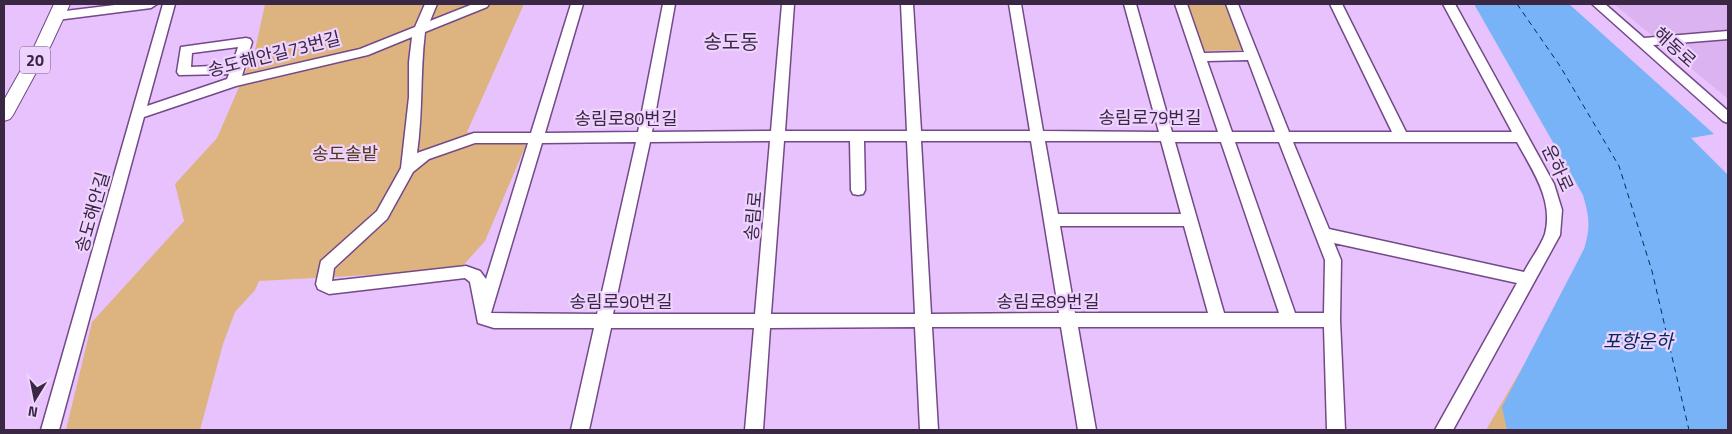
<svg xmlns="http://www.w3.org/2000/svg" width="1732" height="434" viewBox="0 0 1732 434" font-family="'Titillium Web','Noto Sans KR',sans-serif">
<rect width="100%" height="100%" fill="#e7c2fc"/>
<path fill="#dab3f0" d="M1614,4h114v95z"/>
<path fill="#ddb480" d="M265,4h259l-57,128 59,13 -41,96 -26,29 -200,11 -4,9 -20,22 -12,32 -23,86h-134l26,-108 92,-101 -9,-37 42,-46 38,-88z
M1185,4h43l18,46 -45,1z
M1525,363l20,67h-59z"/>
<path fill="#79b3f7" d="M1474,4h95l145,130 -23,4 37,37v255h-221l-5,-23 82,-158c7,-22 5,-33 -1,-54z"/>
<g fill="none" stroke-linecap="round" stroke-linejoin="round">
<path stroke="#022c56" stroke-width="1" stroke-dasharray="5.5 4.5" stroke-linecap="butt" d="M1517,4l43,62 59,100 33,105 37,159"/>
<defs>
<path id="minor" d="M123,4h34l-6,4 -94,12 -6,-4 6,-4z
M163,4h12l-28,102 80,-27 2,-5 -50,1 -2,-3 4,-25 65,-9 4,1 2,3 -10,34 118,-27 55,-22 10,-23h12l-7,17 43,-17h16l-2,3 -62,25c-5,40 -2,80 -8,121l57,-20h57l40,-129h12l-38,129 93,-1 25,-128h12l-23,128 119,-1 11,-127h12l-9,127h122l-6,-127h12l8,127h109l-21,-127h12l22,127 116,1 -35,-128h12l36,128h46l-43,-128h12l17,49 40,-1 -18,-48h12l51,128h103l-62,-128h12l64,128h106l-69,-128h12l99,180 8,26 -2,25 -107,195h-18l82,-147 -183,-40 7,17 -1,60 5,110h-18l-3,-103h-246l18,103h-18l-17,-103h-129l6,103h-18l-5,-103 -145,1 -7,102h-18l9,-102h-143l-22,102h-18l23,-102h-100l-16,-5 -8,-41 -5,-4 -136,16 -11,-5 -2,-5 5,-23 56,-50 24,-43 8,-71v-35l3,-25 -44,18 -132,31 -92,31 -85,313h-18zM238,47l-6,18 -41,2 1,-14zM1248,60l27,72h-43l-25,-71zM770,141l-15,173h-142l37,-172zM784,141h66l1,49 2,4 5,1 5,-1 2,-4 -1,-49h43l8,173h-144zM921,141h110l28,172 -128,1zM1045,141h116l20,73h-123zM636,142l-39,172 -106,-1 51,-170zM1175,142h46l58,171h-55zM1235,142h44l46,118 -1,53h-29zM1293,142h224c15,28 37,58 28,92 -4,12 -15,26 -21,38l-195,-43zM475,143h53l-42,136 -6,-8 -14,-5 -134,15 2,-13 53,-49 26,-47 16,-13zM1060,226h124l24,87h-133z
M1592,4h13l39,34 84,-7v8l-75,6 75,66v12l-5,-2z"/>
<path id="major" d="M54,4h16l-19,41 -38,70 -3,4 -6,2v-21l31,-55z"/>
</defs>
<use href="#minor" stroke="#734988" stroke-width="3"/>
<use href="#major" stroke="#734988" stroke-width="2"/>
<use href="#minor" fill="#fff" fill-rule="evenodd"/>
<use href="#major" fill="#fff" fill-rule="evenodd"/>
</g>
<g text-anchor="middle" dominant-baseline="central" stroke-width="4.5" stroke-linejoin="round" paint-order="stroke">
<rect fill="#efd3ff" stroke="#705b7b" stroke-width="1" x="20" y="46.5" width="30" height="27" rx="4"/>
<g font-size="16" font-weight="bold" fill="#392743">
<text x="35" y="60">20</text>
</g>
<g font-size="18" fill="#392743" stroke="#efd3ff">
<text transform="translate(1675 47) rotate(42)">해동로</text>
<text transform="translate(274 54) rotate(-14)">송도해안길73번길</text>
<text x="1150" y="117">송림로79번길</text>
<text x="626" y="118">송림로80번길</text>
<text transform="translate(1558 168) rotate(65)">운하로</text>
<text transform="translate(92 212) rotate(-74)">송도해안길</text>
<text transform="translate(753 216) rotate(-85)">송림로</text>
<text x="621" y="301">송림로90번길</text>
<text x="1048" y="301">송림로89번길</text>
</g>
<g font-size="18" fill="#513918" stroke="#efd3ff">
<text x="345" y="153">송도솔밭</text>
</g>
<g font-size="19" font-style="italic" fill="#022c56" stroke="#efd3ff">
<text x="1638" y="340">포항운하</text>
</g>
<g font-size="20" fill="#392743" stroke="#efd3ff">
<text x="731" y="41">송도동</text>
</g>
</g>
<rect width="1732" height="434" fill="none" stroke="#392743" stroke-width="10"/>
<g transform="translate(35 399) rotate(190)" stroke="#efd3ff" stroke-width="4" paint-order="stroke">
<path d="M0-4L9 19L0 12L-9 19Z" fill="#392743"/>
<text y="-8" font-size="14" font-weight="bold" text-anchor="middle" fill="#392743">N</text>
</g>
</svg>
